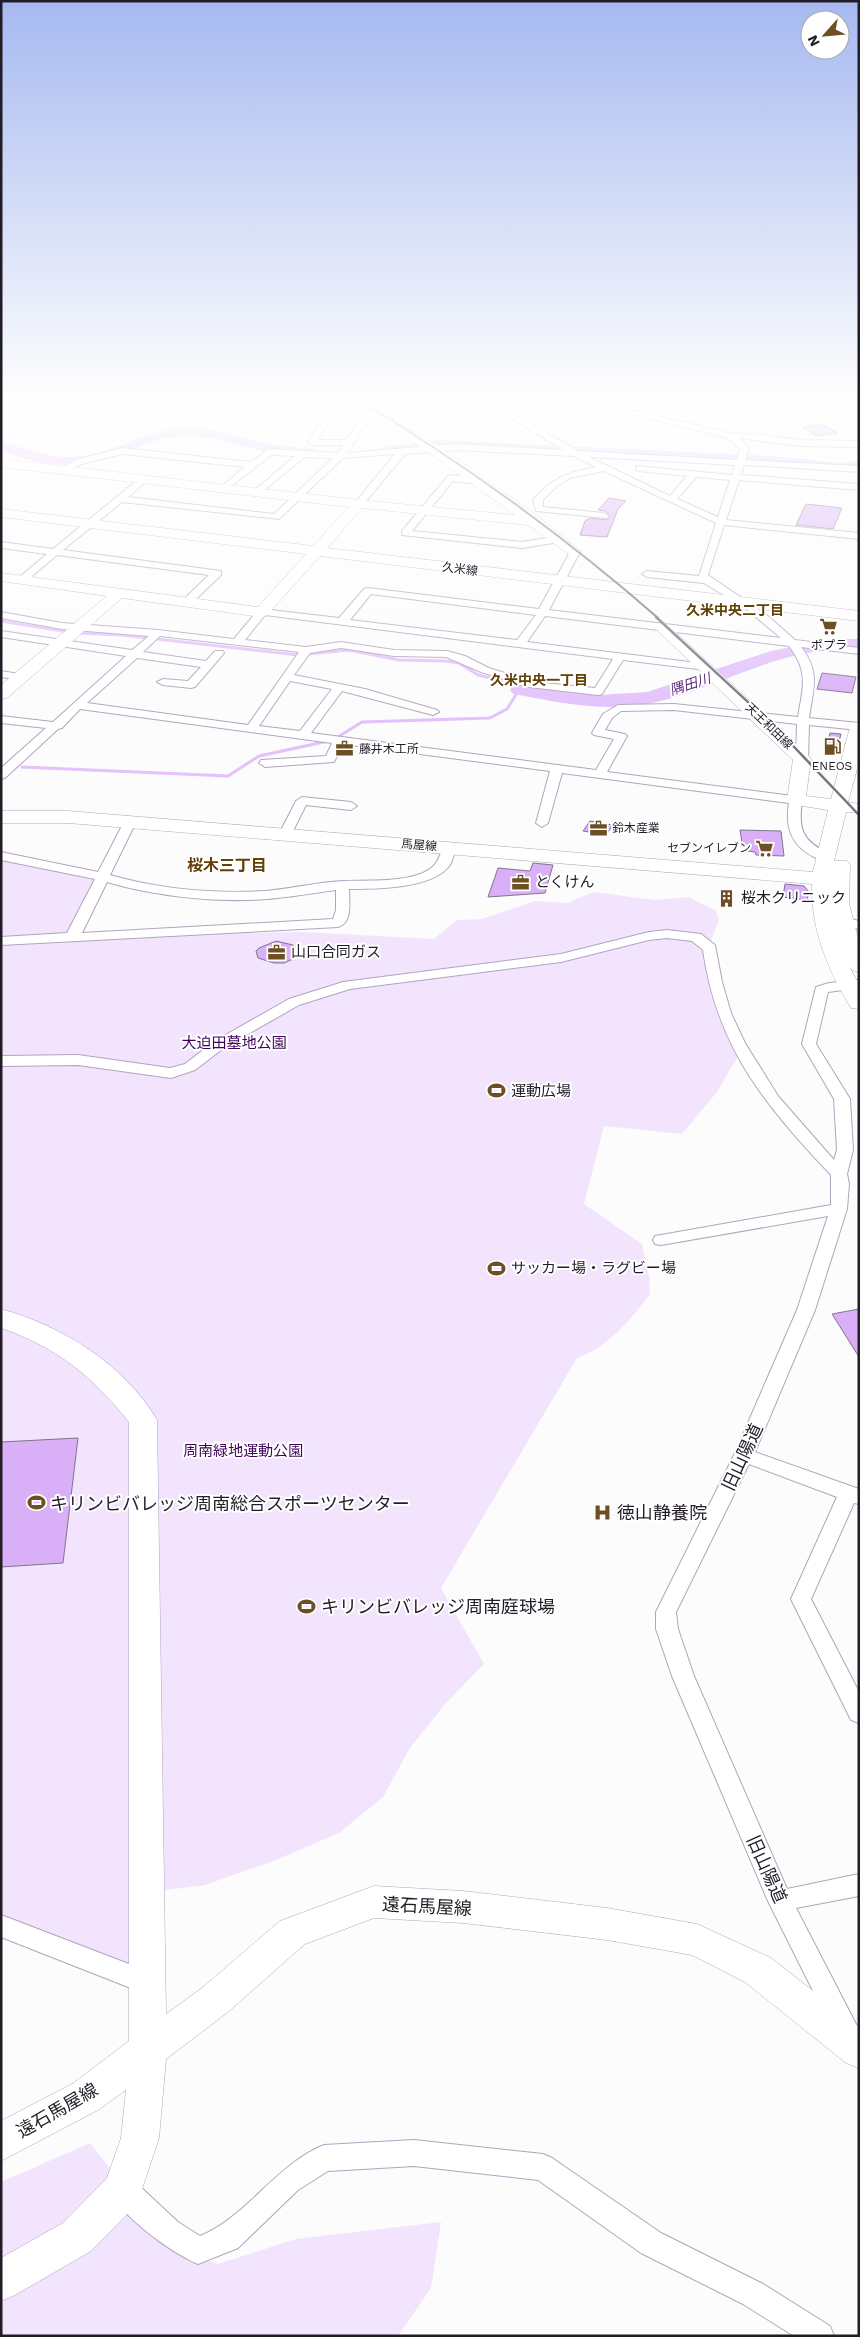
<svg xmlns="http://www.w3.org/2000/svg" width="860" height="2337" viewBox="0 0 860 2337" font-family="'Work Sans','Noto Sans JP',sans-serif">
<rect width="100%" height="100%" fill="#fcfcfc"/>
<path fill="#f2e4fd" d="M656,395h58l-11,12 -50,-7z
M1,858l98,20 -31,58 235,-4 131,7 23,-19 25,-1 53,-18 32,2 26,-11 62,8 34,-3 27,14 3,9 -10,25 32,106 -24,41 -35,42 -78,-8 -20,78 58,40 7,33 1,17c-20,26 -41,53 -73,64l-136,230 43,76 -38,39 -36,45 -27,49 -44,36 -63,27 -71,25 -62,8 4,87 -146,-53z
M90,2143l86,109 42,12 78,-25 145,-17 -10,66 -33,48h-397v-154z"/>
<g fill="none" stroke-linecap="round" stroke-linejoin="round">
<path stroke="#e3c1fc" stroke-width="3" d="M1,621l68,11
M22,767l206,9 31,-20 74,-16 29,-18 128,-4 17,-9 12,-19 -16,-9 -25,-6 -19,-12 -14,-2 -46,-1 -50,-10 -51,5 -176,-20 -45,-2"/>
<path fill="#e3c1fc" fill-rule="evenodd" d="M198,427l68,17 49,5 7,4c-11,16 -105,-16 -125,-17 -30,-3 -54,10 -81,20 -39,14 -76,10 -115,-5v-9c26,6 47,17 75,15 44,-4 74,-32 122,-30z
M440,440l331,16 68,7 20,-2v8l-20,2 -68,-7 -305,-16h-26l-58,7 -7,-4 7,-4z
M831,639h28v10c-18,0 -35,1 -53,4 -55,11 -104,40 -159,51 -42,8 -86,-1 -128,-9l-6,-1 -3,-4 3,-4 6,-1 80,10 48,-3 124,-41z"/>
</g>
<path fill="#d9aff7" stroke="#82748d" d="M821,424l17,9 -21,3 -15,-9z
M609,498l17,3 -8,8 -11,28 -27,-2 5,-14 5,-3 17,2 3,-3 -5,-6 -7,-1z
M806,504l36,4 -9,21 -37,-4z
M822,673l34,4 -4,16 -35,-4z
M830,733l11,1 -5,19 -11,-1z
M590,821l23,4 -7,10 -23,-4z
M740,830l41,1 3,25 -28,-1 -1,-3 -8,-1 -1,-7 -4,-1z
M533,863l20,2 -8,28 -57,4 10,-29 32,3z
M785,884l19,2 5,6 -2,8 -24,-3z
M276,941l17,4 6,6 -6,8 -9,4h-10l-16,-5 -2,-7 3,-3z
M859,1309v48l-27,-43z
M78,1438l-15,125 -62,4v-125z"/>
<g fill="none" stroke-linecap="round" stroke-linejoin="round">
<defs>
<path id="street" d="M357,395h8l10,16 -28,42 109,-9 107,6 -57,-35 -27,-20h9l19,13h81l10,-1 -43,-12h14l37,9 9,-7 -2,-2h12l-11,11 117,27 26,1 43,6 59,1v6l-59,-1 -61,-8 10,10 -4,12 114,6v6l-115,-7 -3,10 118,9v6l-120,-10 -13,40 133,13v6l-135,-14 -16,50 60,41 27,24 64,8v6l-58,-7c20,25 12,42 8,71l50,5v7l-50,-5 -1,34 -6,4 -6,-4 1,-35 -123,-14 -53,1 -9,7 -7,12 20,4 2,2 -20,36 193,25 2,3c-4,30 0,41 28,54l2,3 -2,3c-7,1 -10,-1 -16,-3 -23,-12 -29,-30 -25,-54l-227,-30 -14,50 -6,4 -6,-4 14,-52 -207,-27 -9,18 -69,5 -6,-4 2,-3 65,-4 6,-13 -252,-34 -18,19 -4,1 -53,49 -4,1v-11l45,-40 -45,-5v-7l52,6 73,-66 -125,-19v-6l131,19 17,-14 -87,-7 -61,-11v-6l61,11 96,7 76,9 24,-29 4,-1 77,9 25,-29 4,-1 171,21 31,-57 5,-3 5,3 -31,58 232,28 -36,-30 -41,-25 -57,-6 -5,-3 5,-3 52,5 17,-53 -112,-52 -34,7 -13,8 -14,14v7l61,6 5,3 -2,2 -71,-7 -3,-11c18,-22 36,-28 63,-33l-22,-11 -118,-6 -51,4 -43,52 -3,1 -5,-3 41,-50 -52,4 -64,61 -157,-17 -59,48 158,21v4l-30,29h-8v-4l26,-25 -152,-20 -32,27 -9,-2 31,-26 -46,-6v-6l52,7 88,-72 8,2 -21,18 146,17 59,-56 -28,-1 -47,38 -5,-3 2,-2 40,-34 -24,-1 -46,36 -5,-3 2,-2 23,-19 -123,-13 -41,10 -12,8h-6v-4l12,-8 47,-12 129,14 18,-13 69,4 5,-8h-31l-4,-3 14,-24 3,-1 4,3 -11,20h28l21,-29zM609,409l119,29 12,11 -3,11 -159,-9 -63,-37h73zM589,457l146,8 -3,10 -96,-9v4l3,1 48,5 -17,20zM696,477l34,3 -12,37 -41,-18zM371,594l165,21 -19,25 -167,-20zM265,615l348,44 -18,29 -61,-6 -45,-14 -24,-12 -18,-5 -53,-1 -53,-8 -35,5 -61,-7zM545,616l244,30c20,26 14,41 9,71l-124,-13 -56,1 -15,9 -11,19 2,2 20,4 -18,31 -285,-37 31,-42 91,24 6,-3 -2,-2 -72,-21 -71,-14 16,-22 31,-5 53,8 52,1 35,15 48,15 69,8 4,-1 21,-34 83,10 6,-3 -6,-3 -179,-22zM160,636l139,16 -51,73 -161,-22 50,-45 64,9 -13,14 -25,-2 -6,3 6,3 28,3 4,-1 29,-34 -1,-2h-8l-9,10 -63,-9zM290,681l42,8 -32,42 -41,-5z
M726,395h8l-8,12h-6l-1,-2z
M843,395l16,2v5l-15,-5z
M451,475l28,3 5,3 -5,3 -26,-3 -41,50 110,11 37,-6 5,3 -5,3 -37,6 -120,-13v-4l46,-55z
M1,671l24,4 2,2 -6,3 -20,-3z
M302,797l49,5 6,4 -6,4 -45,-5 -16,32h-10l-1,-3 17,-33z
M130,818l6,4 -26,53c49,14 104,19 155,16 26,-2 52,-9 79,-10 24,-1 65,2 86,-12 10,-7 9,-15 15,-25h10l1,3c-2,6 -3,13 -6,18 -17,24 -75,24 -101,24 0,12 4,34 -11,38l-337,18v-8l66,-4 28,-54 -94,-19v-8l97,20 26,-50zM107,882c46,14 111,21 160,17 23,-2 46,-6 69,-9v20l-3,9 -251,14z
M843,917l16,4v8l-21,-5 -2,-3 2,-3z
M667,930l34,4 14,11 7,37 9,31 14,30 33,53 56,64 3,-10 -3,-51 -32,-55 14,-57 13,-4 30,-3v8l-31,4 -12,52 34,55 3,51 -6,24 2,10 -2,25 -32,101 -60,142 104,37v15l-5,-1 -43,96 48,93v31l-8,-3 -60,-121 46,-102 -88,-33 -73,148 2,17 16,47 93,213 72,-15v22l-63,12 62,120 -4,9 -9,3 -9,-3 -68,-136 -96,-225 -16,-47v-17l78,-157 63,-145 31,-94 -167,29 -6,-1 -2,-4 2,-4 6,-1 170,-30v-30c-66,-70 -114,-127 -128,-225l-11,-9 -25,-3 -18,2 -88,22 -211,27 -51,16 -74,42 -30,23 -24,8 -93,-13 -77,1v-10l77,-1 92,13 15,-4 30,-23 74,-42 54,-17 218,-28 88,-22z
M1,1915l154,59 3,8 -3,8 -9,4 -145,-57z
M414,2140l129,14 9,4 109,75 102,51 67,42 4,10h-40l-51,-32 -102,-51 -103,-73 -124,-14 -86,5 -30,19 -60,58 -40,16c-26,-11 -78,-48 -88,-74l3,-10 10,-3 10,3 45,42 22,14c47,-19 75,-71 124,-91z"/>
<path id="secondary" d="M338,395h14l86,51 102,72 42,34 -7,4 -5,-1 -42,-30 -166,-17 -35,40 532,63v10l-539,-65 -53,59 -5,2 -140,-19 -115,100 -6,1v-14l106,-89 -106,-15v-8l257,34 48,-53 -305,-37v-8l312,37 36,-39 -348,-40v-8l358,41 156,15 -87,-63z
M662,622l5,2 141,131 3,4 -5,37 25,3 19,-72 3,-4 6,-1v40l-11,40 11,2v8h-13l-12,49h13l3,4 -1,39 10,38v30l-7,-2 -3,-4 10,19v24l-8,-1 -3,-5c-22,-38 -37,-75 -36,-119l-744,-61h-67v-12h67l745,61 15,-62 -38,-6 -3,-4 6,-40 -136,-130 -3,-3z
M1,1309c61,17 123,55 156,111l9,594 36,-26 78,-67 94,-35 89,5 144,17 90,16 74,34 88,69v41l-13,-5 -101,-81 -53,-27 -85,-15 -144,-17 -89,-5 -69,26 -77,68 -62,47 -7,79 -22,66 -46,47 -76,44 -14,6v-43l62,-35 44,-45 14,-40 5,-48 -28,20 -97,51v-40l71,-37 57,-43v-619c-38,-46 -70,-74 -128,-94z"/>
</defs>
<use href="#street" stroke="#b2a3be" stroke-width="2"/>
<use href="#secondary" stroke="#b2a3be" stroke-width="1"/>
<use href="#street" fill="#fff" fill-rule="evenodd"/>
<use href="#secondary" fill="#fff" fill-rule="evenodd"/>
<path stroke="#78757b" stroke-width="2" d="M350,395c109,65 212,139 308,223"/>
<path stroke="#78757b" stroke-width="2.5" d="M656,617l120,111 83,87"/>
</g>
<linearGradient id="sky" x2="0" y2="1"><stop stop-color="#a6b9f0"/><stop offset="0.55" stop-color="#fefefe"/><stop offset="1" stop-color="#fefefe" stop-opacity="0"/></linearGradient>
<rect width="860" height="722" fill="url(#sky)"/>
<defs>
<symbol id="supermarket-bare" viewBox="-9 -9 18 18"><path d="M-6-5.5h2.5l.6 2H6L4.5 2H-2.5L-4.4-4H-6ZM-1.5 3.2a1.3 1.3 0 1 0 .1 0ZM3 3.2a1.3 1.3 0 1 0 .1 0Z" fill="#6d4f23" stroke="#fff" stroke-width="2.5" paint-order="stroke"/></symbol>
<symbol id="fuel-bare" viewBox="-9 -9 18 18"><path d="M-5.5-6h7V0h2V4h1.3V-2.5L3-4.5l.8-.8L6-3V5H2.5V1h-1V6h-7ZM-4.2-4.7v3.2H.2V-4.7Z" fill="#6d4f23" stroke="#fff" stroke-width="2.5" paint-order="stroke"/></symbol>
<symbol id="office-bare" viewBox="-9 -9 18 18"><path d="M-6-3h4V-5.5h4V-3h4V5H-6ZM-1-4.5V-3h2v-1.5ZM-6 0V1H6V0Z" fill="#6d4f23" stroke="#fff" stroke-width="2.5" paint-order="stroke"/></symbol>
<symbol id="building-bare" viewBox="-9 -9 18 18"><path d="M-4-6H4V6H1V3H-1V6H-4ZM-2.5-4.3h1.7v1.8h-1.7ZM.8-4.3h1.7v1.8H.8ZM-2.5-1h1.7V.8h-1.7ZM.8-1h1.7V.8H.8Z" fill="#6d4f23" stroke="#fff" stroke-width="2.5" paint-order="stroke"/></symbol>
<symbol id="stadium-bare" viewBox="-9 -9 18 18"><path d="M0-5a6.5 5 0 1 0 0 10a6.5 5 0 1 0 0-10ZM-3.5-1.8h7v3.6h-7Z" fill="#6d4f23" stroke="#fff" stroke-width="2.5" paint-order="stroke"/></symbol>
<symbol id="hospital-bare" viewBox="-9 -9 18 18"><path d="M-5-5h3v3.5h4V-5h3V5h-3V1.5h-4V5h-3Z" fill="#6d4f23" stroke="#fff" stroke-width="2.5" paint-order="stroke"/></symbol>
</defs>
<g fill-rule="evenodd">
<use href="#supermarket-bare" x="816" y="614" width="25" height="25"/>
<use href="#fuel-bare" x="820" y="734" width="25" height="25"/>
<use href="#office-bare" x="332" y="736" width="25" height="25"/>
<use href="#office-bare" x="586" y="816" width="25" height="25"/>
<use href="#supermarket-bare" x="752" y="836" width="25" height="25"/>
<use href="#office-bare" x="508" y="870" width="25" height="25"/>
<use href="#building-bare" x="714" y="886" width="25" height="25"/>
<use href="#office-bare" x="264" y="940" width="25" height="25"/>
<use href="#stadium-bare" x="484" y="1078" width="25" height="25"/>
<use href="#stadium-bare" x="484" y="1256" width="25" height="25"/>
<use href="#stadium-bare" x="24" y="1490" width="25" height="25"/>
<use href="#hospital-bare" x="590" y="1500" width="25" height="25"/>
<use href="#stadium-bare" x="294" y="1594" width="25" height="25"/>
</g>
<g text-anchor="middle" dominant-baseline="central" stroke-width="4" stroke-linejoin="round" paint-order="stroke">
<g font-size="12" fill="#221c26" stroke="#fff">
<text transform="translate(460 569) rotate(7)">久米線</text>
<text transform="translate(769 726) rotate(44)">天王和田線</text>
<text transform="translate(419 845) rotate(5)">馬屋線</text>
</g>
<g font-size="12" fill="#221c26" stroke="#fff">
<text x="829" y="645">ポプラ</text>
<text x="359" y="749" text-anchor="start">藤井木工所</text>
<text x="832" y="766">ENEOS</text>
<text x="612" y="828" text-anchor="start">鈴木産業</text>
<text x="751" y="848" text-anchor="end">セブンイレブン</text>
</g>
<g font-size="14" font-weight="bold" fill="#614108" stroke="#fff">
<text x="735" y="610">久米中央二丁目</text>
<text x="539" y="680">久米中央一丁目</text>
</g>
<g font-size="14" font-style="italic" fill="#602d7f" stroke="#fff">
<text transform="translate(690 684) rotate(-18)">隅田川</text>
</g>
<g font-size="15" fill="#221c26" stroke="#fff" text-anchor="start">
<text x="535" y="882">とくけん</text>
<text x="741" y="898">桜木クリニック</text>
<text x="291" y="952">山口合同ガス</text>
<text x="511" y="1091">運動広場</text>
<text x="511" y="1268">サッカー場・ラグビー場</text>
</g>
<g font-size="15" fill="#3f035b" stroke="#fff">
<text x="234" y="1043">大迫田墓地公園</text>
<text x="243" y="1451">周南緑地運動公園</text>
</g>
<g font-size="16" font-weight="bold" fill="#614108" stroke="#fff">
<text x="227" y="865">桜木三丁目</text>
</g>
<g font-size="18" fill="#221c26" stroke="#fff">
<text transform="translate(742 1457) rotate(-65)">旧山陽道</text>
<text transform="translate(767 1869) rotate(66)">旧山陽道</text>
<text transform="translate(427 1906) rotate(3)">遠石馬屋線</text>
<text transform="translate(57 2110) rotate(-30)">遠石馬屋線</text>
</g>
<g font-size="18" fill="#221c26" stroke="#fff" text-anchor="start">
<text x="50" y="1503">キリンビバレッジ周南総合スポーツセンター</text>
<text x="617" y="1512">徳山静養院</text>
<text x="321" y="1606">キリンビバレッジ周南庭球場</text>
</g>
</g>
<rect width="860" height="2337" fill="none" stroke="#221c26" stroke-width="5"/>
<g transform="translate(825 35) rotate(243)"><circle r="24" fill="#ffffff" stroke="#a7a4a8"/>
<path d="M0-4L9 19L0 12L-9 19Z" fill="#6d4f23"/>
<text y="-8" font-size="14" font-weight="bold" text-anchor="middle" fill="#221c26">N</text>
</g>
</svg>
